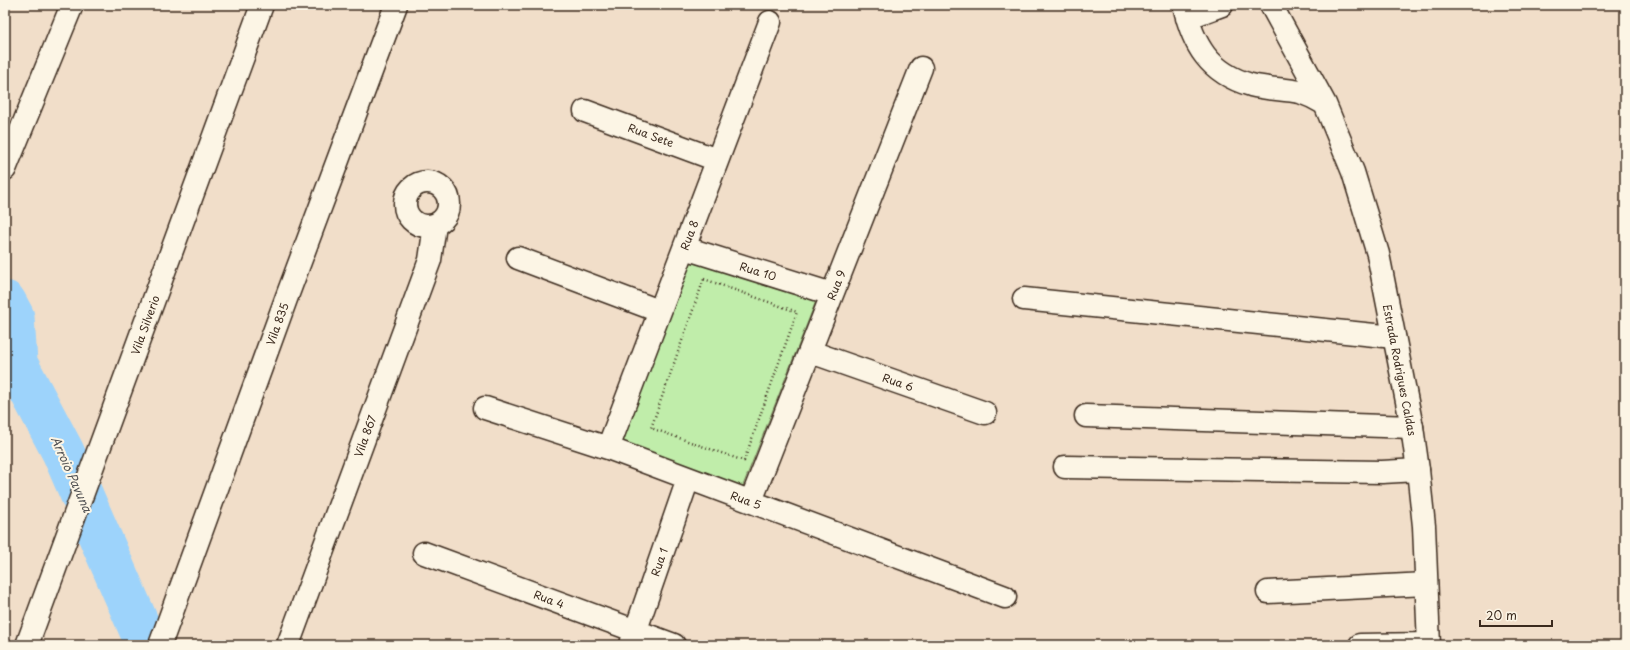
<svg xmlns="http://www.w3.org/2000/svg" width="1630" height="650" viewBox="0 0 1630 650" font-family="'Playpen Sans',sans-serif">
<rect width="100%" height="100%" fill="#f1dec9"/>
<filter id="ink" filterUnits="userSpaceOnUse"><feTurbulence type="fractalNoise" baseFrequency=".025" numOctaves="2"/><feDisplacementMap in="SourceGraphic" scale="8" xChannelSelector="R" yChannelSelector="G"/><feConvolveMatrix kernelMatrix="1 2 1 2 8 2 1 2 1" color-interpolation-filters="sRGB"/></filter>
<g filter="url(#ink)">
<path fill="#c0edaa" stroke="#7e8c64" d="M691,262l125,39 -74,187 -124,-43z"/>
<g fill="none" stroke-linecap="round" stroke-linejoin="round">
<path stroke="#9dd3fb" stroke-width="43" d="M5,302l8,15 3,46 47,89 84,193"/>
<defs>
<path id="street" d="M585,111l132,49
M5,169l67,-164
M405 204a22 22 0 1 1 44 0a22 22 0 1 1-44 0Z
M685,248l147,46
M518,258l141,53
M1024,299l370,38
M811,352l174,61
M485,408l123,40 397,149
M1086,416l326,11
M608,448l162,-426
M1065,467l317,5 36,-2
M751,501l170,-433
M424,553l250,92
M1268,592l158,-8
M631,644l57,-165
M27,645l235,-640
M160,645l126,-346 110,-294
M288,645l142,-385 5,-35
M1360,645l69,-1"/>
<path id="secondary" d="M1184,5c9,40 25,68 67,80 16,4 33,4 49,7 9,3 17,7 25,12
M1271,5l54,99 28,68 25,82 34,173 6,43 6,56 5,119
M1187,18l35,-13"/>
</defs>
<use href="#street" stroke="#3b2a1e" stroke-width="25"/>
<use href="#secondary" stroke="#3b2a1e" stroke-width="25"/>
<path stroke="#3b2a1e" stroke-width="2.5" stroke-dasharray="1 3" stroke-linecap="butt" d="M704,279l93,33 -53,149 -93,-33z"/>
<use href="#street" stroke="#fcf5e5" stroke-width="22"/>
<use href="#secondary" stroke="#fcf5e5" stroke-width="22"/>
</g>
</g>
<g text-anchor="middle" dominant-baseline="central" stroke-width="4" stroke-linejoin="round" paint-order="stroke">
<g font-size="11" fill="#3b2a1e" stroke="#fcf5e5">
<text transform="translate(651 135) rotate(20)">Rua Sete</text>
<text transform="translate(689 235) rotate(-69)">Rua 8</text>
<text transform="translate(758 271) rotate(17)">Rua 10</text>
<text transform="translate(836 285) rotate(-69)">Rua 9</text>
<text transform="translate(277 324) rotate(-70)">Vila 835</text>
<text transform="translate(145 325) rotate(-70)">Vila Silverio</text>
<text transform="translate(1400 370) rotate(79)">Estrada Rodrigues Caldas</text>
<text transform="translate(898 382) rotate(19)">Rua 6</text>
<text transform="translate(365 436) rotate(-70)">Vila 867</text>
<text transform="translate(746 500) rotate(20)">Rua 5</text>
<text transform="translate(659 562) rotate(-71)">Rua 1</text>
<text transform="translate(549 599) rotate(20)">Rua 4</text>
</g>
<g font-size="12" font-style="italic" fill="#545455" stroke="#fcf5e5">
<text transform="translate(72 474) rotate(66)">Arroio Pavuna</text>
</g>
</g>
<rect width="1630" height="650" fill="none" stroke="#fcf5e5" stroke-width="20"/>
<rect x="10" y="10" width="1610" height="630" fill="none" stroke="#3b2a1e" stroke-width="1.5" filter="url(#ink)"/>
<path d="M1480 620v6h72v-6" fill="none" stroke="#3b2a1e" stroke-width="2"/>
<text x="1486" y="620" font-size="12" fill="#3b2a1e" stroke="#fcf5e5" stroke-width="3" paint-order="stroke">20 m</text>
</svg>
